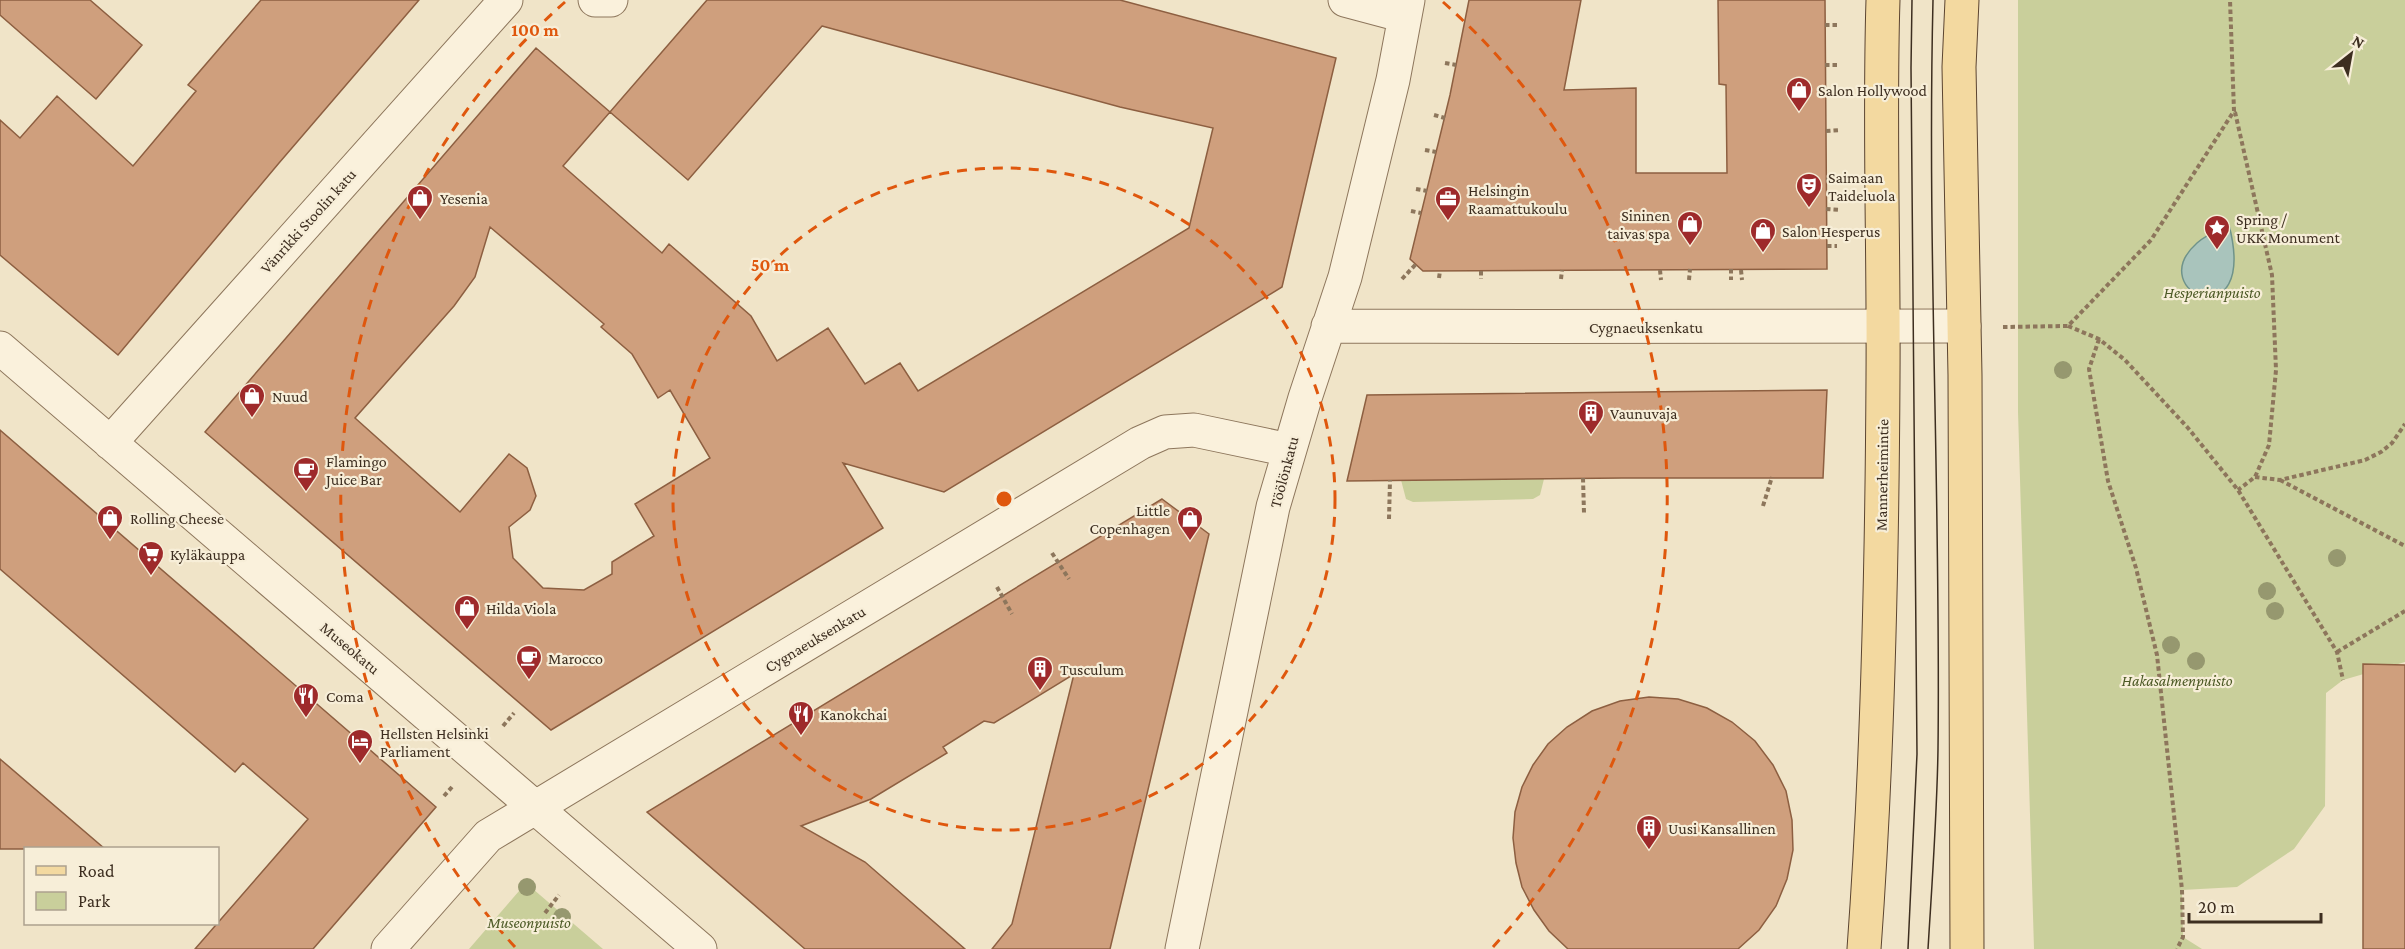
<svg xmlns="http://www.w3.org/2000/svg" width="2405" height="949" viewBox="0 0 2405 949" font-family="'Crimson Pro',serif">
<rect width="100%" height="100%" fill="#f0e4c8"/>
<path fill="#c9cf9b" d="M2018,0h387v662l-62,18 -17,13 -1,113 -31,43 -57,38 -55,3 1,47 19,12h-168l-16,-537z
M1544,479l-4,16 -7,4 -120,3 -7,-3 -5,-19z
M526,883l77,66h-134z"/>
<path fill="#a9c4bc" stroke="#6f938a" stroke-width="1.5" d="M2229,225c30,116 -88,68 -32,18 9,-8 21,-13 32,-18z"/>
<path fill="#cf9f7d" stroke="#8d5f41" stroke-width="1.5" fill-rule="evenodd" d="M0,0h90l52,45 -46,54 -96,-84z
M261,0h158l-140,163 -161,192 -118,-100v-135l20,18 37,-42 76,70 63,-75 -8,-6z
M707,0h413l216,58 -54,229 -338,205 -101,-29 40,65 -332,202 -346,-298 331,-384 74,64zM822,26l298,81 93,21 -24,100 -271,163 -18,-28 -35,21 -37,-56 -51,33 -26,-45 -82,-72 -7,9 -99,-87 47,-54 78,68zM490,227l114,97 -3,3 31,27 26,44 12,-8 40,68 -75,46 19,32 -42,26v12l-28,16 -41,-2 -30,-30 -4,-31 21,-17 6,-14 -9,-28 -18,-14 -49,58 -105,-94 99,-112 21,-29z
M1469,0h112l-17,90 72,-2v85h91l-1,-88 -7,-1 -1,-84h107l2,269 -404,2 -13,-12 40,-164z
M1827,390l-4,88h-201l-275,3 20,-86z
M0,430l436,377 -123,142h-118l113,-130 -65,-56 -8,9 -235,-203z
M1162,499l47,35 -99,415h-118l20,-25 62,-250 -80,49 -10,-2 -41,26 4,6 -76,46 -70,27 64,36 100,87h-160l-158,-137z
M2363,664l42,1v284h-42z
M1649,697l29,2 29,9 25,14 23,19 18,24 13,26 6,29 1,30 -6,29 -11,27 -17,24 -21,19h-170l-19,-18 -15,-21 -12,-23 -6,-24 -3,-25 2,-26 7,-25 11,-22 15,-21 19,-17 25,-16 28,-10z
M0,759l105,90h-105z"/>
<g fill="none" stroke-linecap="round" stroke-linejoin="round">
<defs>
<path id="minor" d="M595,0h16
M1345,0l60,16
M1328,326c212,1 424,0 636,0
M0,348l700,601
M110,443l396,-443
M388,949l100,-113 652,-393 25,-11 29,-2 95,20
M1182,949l91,-442 32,-109 40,-121 48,-197 15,-80"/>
<path id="major" d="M1962,0l-3,67 6,308 2,574
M1864,949c14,-190 18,-381 19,-572 1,-126 -4,-251 0,-377"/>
</defs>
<use href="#minor" stroke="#8d765c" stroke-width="35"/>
<use href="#major" stroke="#5b4430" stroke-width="35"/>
<path stroke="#8d765c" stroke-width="4" stroke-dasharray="4.5 3" stroke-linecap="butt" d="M1825,25h13
M1445,63l11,2
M1825,65h13
M2235,112l37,163 4,95 -7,75 -14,32 -17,13
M1434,115l11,3
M1826,131l14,-1
M1425,150l11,2
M1826,180h14
M1416,189l11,2
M1826,209l14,1
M1411,211l10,2
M1827,246h10
M1731,269v11
M1660,270l1,10
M1741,270l1,10
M1481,271v8
M1439,278l1,-7
M1402,279l14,-15
M1561,279l1,-9
M1689,280l1,-11
M2068,326l31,13 26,21 63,68 50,62 99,162 6,28
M2003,327l65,-1 83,-86 83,-129 -4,-111
M2099,339l-10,30 19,112 28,87 21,87 25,235 1,47 -6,12
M2255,477l25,3 85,-20 16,-8 11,-9 13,-19
M1583,478l1,35
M2280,480l125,66
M1763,506l9,-29
M1389,519l1,-39
M1052,553l17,26
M997,587l15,27
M2337,652l68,-41
M503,726l11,-13
M444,796l8,-9
M545,913l14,-18"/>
<use href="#minor" stroke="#faf1dc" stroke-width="33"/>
<use href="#major" stroke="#f3d9a0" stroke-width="33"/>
<path stroke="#3d2e20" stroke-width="1.5" d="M1908,949l9,-195 -6,-686 1,-68
M1928,949c4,-66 9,-133 10,-200 3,-250 -11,-499 -5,-749"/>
</g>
<g fill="#96986f">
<circle cx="2063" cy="370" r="9"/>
<circle cx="2337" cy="558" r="9"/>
<circle cx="2267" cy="591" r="9"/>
<circle cx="2275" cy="611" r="9"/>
<circle cx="2171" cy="645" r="9"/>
<circle cx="2196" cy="661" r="9"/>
<circle cx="527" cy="887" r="9"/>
<circle cx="562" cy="917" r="9"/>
</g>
<g fill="none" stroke="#df570d" stroke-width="3" stroke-dasharray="10 8">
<circle cx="1004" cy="499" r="331"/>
<path d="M515 947A663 663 0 0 1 565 2M1443 2A663 663 0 0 1 1493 947"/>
</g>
<defs>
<symbol id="shop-pin" viewBox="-11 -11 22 30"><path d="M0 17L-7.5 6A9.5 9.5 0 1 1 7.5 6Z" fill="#9e2a2b" stroke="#f7eed8"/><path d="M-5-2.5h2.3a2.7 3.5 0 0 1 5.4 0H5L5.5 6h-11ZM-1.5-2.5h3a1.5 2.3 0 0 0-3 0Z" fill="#fff"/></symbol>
<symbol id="theatre-pin" viewBox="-11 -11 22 30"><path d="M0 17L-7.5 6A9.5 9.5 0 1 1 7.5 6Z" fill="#9e2a2b" stroke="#f7eed8"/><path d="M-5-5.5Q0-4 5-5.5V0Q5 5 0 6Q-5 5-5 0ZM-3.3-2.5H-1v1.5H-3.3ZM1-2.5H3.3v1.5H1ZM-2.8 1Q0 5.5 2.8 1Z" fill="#fff"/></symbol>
<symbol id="office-pin" viewBox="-11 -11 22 30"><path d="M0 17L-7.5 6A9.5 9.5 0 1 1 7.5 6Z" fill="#9e2a2b" stroke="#f7eed8"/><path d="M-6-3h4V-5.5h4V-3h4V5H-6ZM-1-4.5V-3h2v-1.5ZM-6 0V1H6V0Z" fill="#fff"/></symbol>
<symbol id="sight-pin" viewBox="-11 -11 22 30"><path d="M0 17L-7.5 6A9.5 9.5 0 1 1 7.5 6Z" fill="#9e2a2b" stroke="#f7eed8"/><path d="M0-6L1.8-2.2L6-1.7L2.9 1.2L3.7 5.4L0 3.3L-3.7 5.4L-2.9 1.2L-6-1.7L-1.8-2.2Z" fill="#fff"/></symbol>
<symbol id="building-pin" viewBox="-11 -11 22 30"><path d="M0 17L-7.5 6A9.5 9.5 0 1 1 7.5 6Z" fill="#9e2a2b" stroke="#f7eed8"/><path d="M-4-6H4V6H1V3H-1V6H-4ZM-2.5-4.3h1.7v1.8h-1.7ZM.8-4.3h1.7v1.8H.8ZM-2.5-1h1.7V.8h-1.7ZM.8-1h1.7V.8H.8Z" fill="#fff"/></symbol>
<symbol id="cafe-pin" viewBox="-11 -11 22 30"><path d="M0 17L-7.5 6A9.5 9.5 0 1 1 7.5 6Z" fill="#9e2a2b" stroke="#f7eed8"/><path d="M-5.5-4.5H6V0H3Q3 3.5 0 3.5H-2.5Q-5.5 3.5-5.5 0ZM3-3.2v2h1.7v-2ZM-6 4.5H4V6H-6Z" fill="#fff"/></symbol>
<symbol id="supermarket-pin" viewBox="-11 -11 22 30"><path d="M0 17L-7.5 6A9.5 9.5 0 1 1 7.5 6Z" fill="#9e2a2b" stroke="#f7eed8"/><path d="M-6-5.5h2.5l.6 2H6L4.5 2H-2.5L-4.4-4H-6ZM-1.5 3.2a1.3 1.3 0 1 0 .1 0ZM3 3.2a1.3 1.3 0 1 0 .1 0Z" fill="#fff"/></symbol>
<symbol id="restaurant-pin" viewBox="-11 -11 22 30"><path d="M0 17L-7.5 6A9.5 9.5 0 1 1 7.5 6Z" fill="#9e2a2b" stroke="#f7eed8"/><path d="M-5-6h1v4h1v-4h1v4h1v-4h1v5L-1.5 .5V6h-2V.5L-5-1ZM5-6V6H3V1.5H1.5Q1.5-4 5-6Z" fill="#fff"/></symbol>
<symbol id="hotel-pin" viewBox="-11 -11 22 30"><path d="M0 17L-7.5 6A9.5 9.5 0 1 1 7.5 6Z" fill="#9e2a2b" stroke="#f7eed8"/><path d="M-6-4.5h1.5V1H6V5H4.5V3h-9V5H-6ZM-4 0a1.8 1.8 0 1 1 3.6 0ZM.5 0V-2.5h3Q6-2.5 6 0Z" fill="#fff"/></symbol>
</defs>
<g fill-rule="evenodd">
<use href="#shop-pin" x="1784" y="75" width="30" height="40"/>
<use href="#theatre-pin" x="1794" y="171" width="30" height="40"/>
<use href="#shop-pin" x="405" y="183" width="30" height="40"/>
<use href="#office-pin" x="1433" y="184" width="30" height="40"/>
<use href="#shop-pin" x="1675" y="209" width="30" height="40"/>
<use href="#sight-pin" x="2202" y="213" width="30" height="40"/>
<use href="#shop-pin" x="1748" y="216" width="30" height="40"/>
<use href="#shop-pin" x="237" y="381" width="30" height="40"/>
<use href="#building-pin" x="1576" y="398" width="30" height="40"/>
<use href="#cafe-pin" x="291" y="455" width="30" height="40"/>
<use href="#shop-pin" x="95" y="503" width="30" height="40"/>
<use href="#shop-pin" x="1175" y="504" width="30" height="40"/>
<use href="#supermarket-pin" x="136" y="539" width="30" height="40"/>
<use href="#shop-pin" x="452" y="593" width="30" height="40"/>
<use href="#cafe-pin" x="514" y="643" width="30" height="40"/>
<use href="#building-pin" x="1025" y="654" width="30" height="40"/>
<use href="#restaurant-pin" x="291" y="681" width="30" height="40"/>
<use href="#restaurant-pin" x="786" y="699" width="30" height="40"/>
<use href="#hotel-pin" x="345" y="727" width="30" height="40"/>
<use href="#building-pin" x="1634" y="813" width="30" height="40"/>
</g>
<g text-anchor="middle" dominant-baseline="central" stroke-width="4.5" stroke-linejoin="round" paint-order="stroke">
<g font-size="16" fill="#3d2e20" stroke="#f7eed8" text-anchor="start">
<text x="1818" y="90">Salon Hollywood</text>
<text x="1828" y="177">Saimaan<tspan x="1828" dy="18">Taideluola</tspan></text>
<text x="1468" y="190">Helsingin<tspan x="1468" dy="18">Raamattukoulu</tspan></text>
<text x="440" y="198">Yesenia</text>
<text x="1670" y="215" text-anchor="end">Sininen<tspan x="1670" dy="18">taivas spa</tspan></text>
<text x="2236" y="219">Spring /<tspan x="2236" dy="18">UKK Monument</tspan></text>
<text x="1782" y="231">Salon Hesperus</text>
<text x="272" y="396">Nuud</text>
<text x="1610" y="413">Vaunuvaja</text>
<text x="326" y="461">Flamingo<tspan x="326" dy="18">Juice Bar</tspan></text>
<text x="1170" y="510" text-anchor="end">Little<tspan x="1170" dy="18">Copenhagen</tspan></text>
<text x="130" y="518">Rolling Cheese</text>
<text x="170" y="554">Kyläkauppa</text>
<text x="486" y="608">Hilda Viola</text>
<text x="548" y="658">Marocco</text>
<text x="1060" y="669">Tusculum</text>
<text x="326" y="696">Coma</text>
<text x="820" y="714">Kanokchai</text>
<text x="380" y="733">Hellsten Helsinki<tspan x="380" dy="18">Parliament</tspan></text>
<text x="1668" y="828">Uusi Kansallinen</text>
</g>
<g font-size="16" fill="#3d2e20" stroke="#f7eed8">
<text transform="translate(308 221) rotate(-48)">Vänrikki Stoolin katu</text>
<text x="1646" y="327">Cygnaeuksenkatu</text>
<text transform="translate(1284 472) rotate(-75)">Töölönkatu</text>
<text transform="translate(1882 475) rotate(-89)">Mannerheimintie</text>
<text transform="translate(815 639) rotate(-31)">Cygnaeuksenkatu</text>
<text transform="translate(350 648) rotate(40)">Museokatu</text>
</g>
<g font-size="16" font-style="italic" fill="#4d5a26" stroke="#f7eed8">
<text x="2212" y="292">Hesperianpuisto</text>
<text x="2177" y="680">Hakasalmenpuisto</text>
<text x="529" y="922">Museonpuisto</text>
</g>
</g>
<circle cx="1004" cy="499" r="9" fill="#df570d" stroke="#f7eed8" stroke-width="3"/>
<g font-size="18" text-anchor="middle" font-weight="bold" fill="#df570d" stroke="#f7eed8" stroke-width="4.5" stroke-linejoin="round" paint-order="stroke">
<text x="535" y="36">100 m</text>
<text x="770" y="271">50 m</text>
</g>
<rect x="24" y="847" width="195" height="78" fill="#f7eed8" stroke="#ada18e" stroke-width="1.5"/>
<rect x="36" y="866" width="30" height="9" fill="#f3d9a0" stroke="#ada18e" stroke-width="1.5"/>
<text x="78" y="877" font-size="18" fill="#3d2e20">Road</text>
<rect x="36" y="892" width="30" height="18" fill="#c9cf9b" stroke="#ada18e" stroke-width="1.5"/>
<text x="78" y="907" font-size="18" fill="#3d2e20">Park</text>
<g transform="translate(2351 54) rotate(31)" stroke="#f7eed8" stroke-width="4.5" paint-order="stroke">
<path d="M0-4.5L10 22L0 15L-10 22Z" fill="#3d2e20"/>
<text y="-9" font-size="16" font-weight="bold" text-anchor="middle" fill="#3d2e20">N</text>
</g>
<path d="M2189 913v9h132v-9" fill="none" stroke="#3d2e20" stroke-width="3"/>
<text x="2198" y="913" font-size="18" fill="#3d2e20" stroke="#f7eed8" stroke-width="4.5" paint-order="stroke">20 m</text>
</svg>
